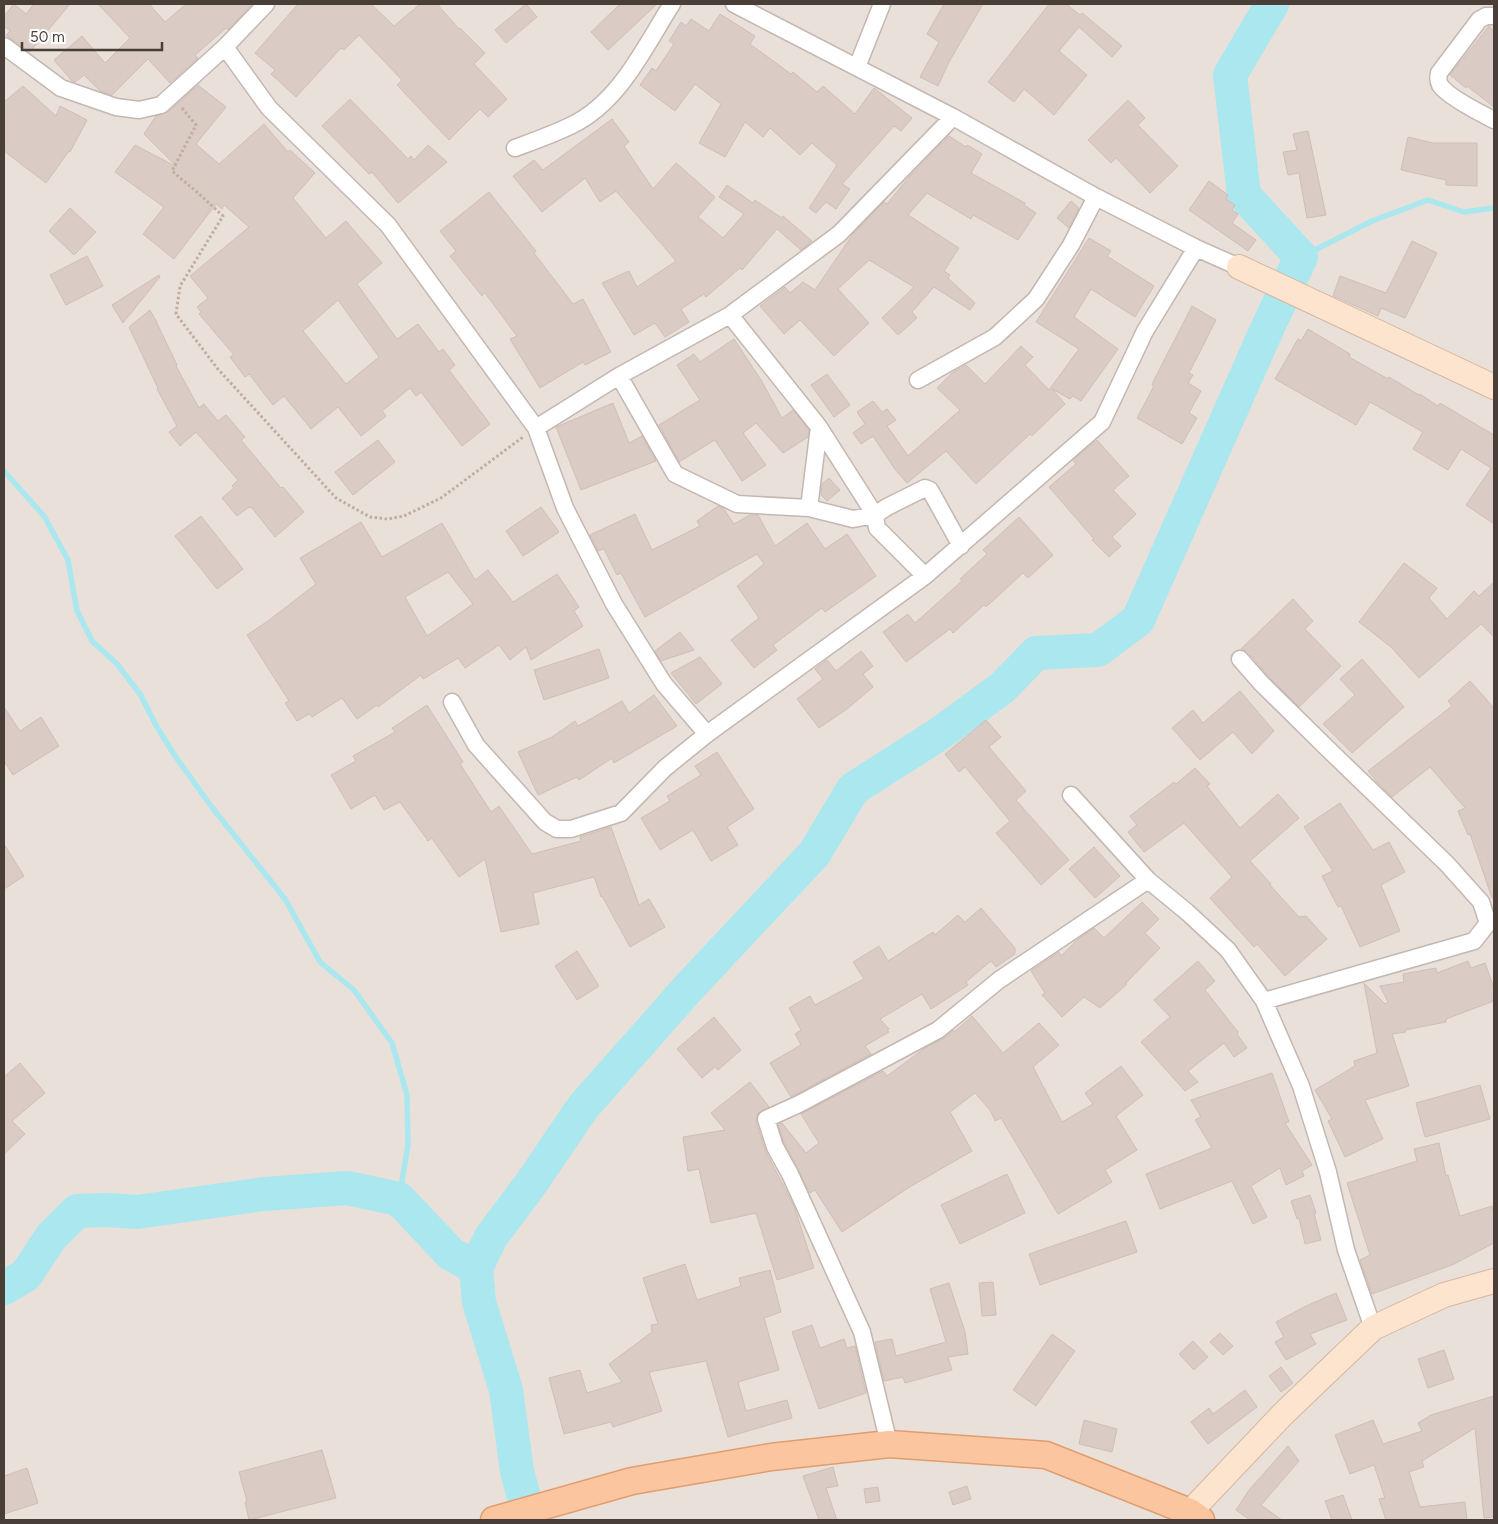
<svg xmlns="http://www.w3.org/2000/svg" width="1498" height="1524" viewBox="0 0 1498 1524" font-family="Figtree,sans-serif">
<rect width="100%" height="100%" fill="#f5f0ec"/>
<path fill="#e9e0da" d="M4,4h1490v1516h-1490z"/>
<g fill="none" stroke-linecap="round" stroke-linejoin="round">
<path stroke="#abe7ef" stroke-width="5.5" d="M1301,257l71,-36 56,-21 36,12 30,-4
M4,471l40,45 24,44 9,51 15,30 25,23 23,30 17,33 18,29 36,50 74,93 35,63 34,28 38,53 15,52 1,50 -9,54"/>
<path stroke="#abe7ef" stroke-width="34" d="M4,1288l22,-13 25,-38 26,-26 30,-1 30,2 127,-18 83,-6 52,11 52,55 25,14
M530,1520l-13,-49 -11,-81 -27,-88 -3,-34 15,-31 39,-52 53,-78 108,-122 123,-131 39,-65 86,-55 63,-46 34,-35 62,-3 40,-30 129,-291 34,-72 -57,-62 -14,-120 42,-71"/>
</g>
<path fill="#dacbc4" stroke="#d1beb5" fill-rule="evenodd" d="M14,4l12,10 8,-10h36l-40,48 -24,-17 4,-4 -6,-5v-10z
M98,4h51l16,18 21,-18h66l-24,26 -2,-2 -31,27 3,3 -28,25 -22,-24 -36,36 -12,-4 -16,-16 -9,7 -3,-1 -18,-21 28,-24 23,27 25,-25z
M298,4h73l23,22 26,-22h17l22,25 1,-1 25,25 -11,11 33,35 -19,18 -8,-8 -31,31 -52,-55 5,-5 -43,-45 -15,15 -3,-2 -45,49 -25,-23 4,-4 -20,-17z
M526,4l11,13 -31,26 -11,-13z
M620,4h37l-49,46 -17,-18z
M944,4h39l-34,58 -11,24 -18,-9 19,-35 -12,-8z
M1049,4h17l14,11 2,-2 40,33 -10,11 -33,-30 -20,24 28,24 -33,40 -30,-26 -10,13 -26,-20z
M720,14l35,22 -5,8 41,30 2,-2 24,20 6,-6 32,28 19,-26 38,30 -11,13 -7,-5 -52,58 8,5 -14,20 -10,-7 -10,11 -7,-5 28,-43 -25,-22 -12,12 -30,-27 -7,9 -18,-15 -20,35 -26,-14 22,-39 -26,-20 -20,27 -35,-26 12,-17 4,3 18,-27 -5,-3 12,-19 5,4 5,-7 18,12z
M1489,26l5,5v76l-27,-21 -1,2 -16,-13z
M198,85l28,22 -30,37 23,20 45,-40 24,28 2,-2 25,23 -22,25 33,40 20,-17 36,42 -25,21 40,55 21,-15 21,28 4,-3 12,16 -6,5 41,54 -28,22 -41,-54 -5,4 -6,-8 -28,23 4,5 -25,20 -23,-29 -27,22 -27,-33 -11,9 -24,-31 -4,3 -15,-20 4,-2 -35,-41 2,-2 -4,-5 11,-9 -18,-22 59,-49 -25,-22 -2,4 -6,-5 -42,55 -31,-25 21,-27 -49,-35 20,-27 42,22 -33,-33 12,-18 12,-4zM338,300l41,57 -33,27 -43,-53z
M23,86l33,30 4,-10 27,14 -17,32 -1,-1 -23,32 -42,-32v-49z
M350,99l58,60 3,-3 3,4 14,-15 19,17 -49,41 -26,-31 -3,2 -47,-48z
M1128,100l17,18 -7,7 40,41 -28,27 -34,-35 -5,5 -23,-23z
M612,119l17,23 -5,4 29,43 23,-26 39,34 -17,20 25,21 21,-24 -25,-17 8,-12 26,18 2,-3 27,18 1,-2 29,25 -11,9 -24,-21 -35,41 -2,-2 -34,29 -2,-3 -23,15 8,13 -24,15 -10,-14 -21,12 -32,-52 27,-12 8,16 39,-26 -60,-70 -16,11 -15,-24 -43,34 -29,-36 21,-16 9,10z
M1308,131l18,84 -19,3 -8,-45 -11,2 -5,-23 14,-2 -4,-16z
M949,136l17,11 1,-2 15,9 -11,19 54,30 -1,2 12,8 -18,27 -45,-25 -2,4 -44,-26 -19,22 51,33 -15,23 6,4 -2,3 27,25 -5,7 -36,-23 -22,25 5,6 -19,17 -16,-17 32,-31 -45,-27 -31,29 31,34 -35,33 -34,-36 -16,14 -24,-28 25,-19 5,6 13,-11 12,8 38,-56 31,-32 3,2 22,-27z
M1408,137l25,6h44v43l-31,-1v-5l-45,-10z
M1209,181l19,14 -2,4 9,6 -3,5 6,4 -6,9 24,17 -8,11 -59,-41z
M489,192l47,59 -2,2 39,51 10,-5 28,53 -26,13 -2,-3 -43,26 -30,-49 7,-3 -32,-43 -3,3 -32,-40 6,-5 -16,-20z
M1071,201l8,7 -10,20 -12,-10z
M70,208l26,24 -22,23 -25,-24z
M1089,238l22,13 -4,5 47,30 -19,31 -44,-28 -17,28 44,32 -37,52 -8,-5 -3,3 -18,-10 13,15 -33,32 -2,-2 -54,50 -30,-33 -39,32 -13,-15 -21,-32 -12,8 -8,-11 12,-9 -8,-12 16,-11 9,11 5,-3 9,11 -9,6 21,30 52,-46 -23,-22 15,-15 14,-8 19,19 36,-38 12,11 -8,8 24,25 30,-41 -43,-27z
M1412,241l25,12 -32,65 -24,-10 -3,8 -45,-20 7,-20 46,17z
M87,256l16,30 -37,19 -16,-30z
M159,275l1,2 -37,46 -11,-18z
M1192,306l24,14 -27,53 4,2 -5,8 13,8 -12,22 8,5 -15,26 -45,-26 17,-32 -2,-1 3,-7z
M150,310l6,11 21,44 -1,1 23,42 5,-4 14,17 8,-6 19,22 -4,3 40,48 2,-1 21,25 -29,25 -23,-29 -3,-1 -12,9 -15,-18 12,-10 -2,-2 6,-6 -42,-48 -16,14 -11,-14 8,-6 -20,-37 1,-1 -29,-61z
M1308,329l42,25 -1,3 39,22 1,-2 30,18 1,-1 18,12 2,-3 54,32v89l-28,-19 25,-37 -30,-19 -13,21 -35,-21 10,-17 -53,-30 -14,23 -81,-46 23,-40 3,2z
M734,339l27,41 21,38 11,-8 16,20 -1,7 -25,16 -27,-30 -13,10 23,32 -24,16 -27,-41 -36,22 -20,-37 41,-25 -23,-35 17,-11 6,8z
M827,374l23,31 -16,12 -23,-32z
M613,403l16,40 13,-7 14,25 -75,29 -25,-63z
M378,440l17,22 -42,33 -18,-23z
M1097,440l32,36 -16,14 23,24 -24,23 9,9 -12,11 -17,-17 2,-1 -45,-52 27,-23 -3,-4z
M829,478l11,12 -13,11 -6,-6 1,-11z
M718,506l5,2 11,16 16,-9h8l17,31 32,-23 18,26 22,-15 29,42 -51,36 -3,-4 -49,37 4,5 -23,18 -23,-28 28,-22 -22,-32 27,-22 -7,-10 -112,63 -24,-44 -4,2 -13,-26 -6,2 -8,-16 45,-21 17,36 48,-24 -3,-5z
M541,507l18,25 -36,24 -17,-25z
M201,516l42,53 -26,20 -42,-53z
M1019,517l34,38 -25,23 -5,-5 -37,34 -2,-2 -31,28 -3,-4 -44,33 -23,-30 25,-18 7,9 47,-42 -2,-2 27,-25 -4,-4z
M361,522l21,35 60,-34 33,57 13,-10 25,32 44,-28 22,33 -5,4 9,15 -52,34 -5,-13 -16,13 -11,-15 -34,23 -7,-10 -35,21 -2,-4 -43,32 -1,-2 -20,14 -15,-21 -30,19 -3,-3 -12,7 -12,-18 4,-2 -42,-66 21,-14 48,-37 -16,-26zM448,572l25,32 -46,32 -22,-39z
M1404,563l33,25 -8,10 18,21 27,-28 5,5 15,-14v55l-13,-13 -62,54 -28,-31 -32,-25z
M1293,599l20,22 -8,8 36,37 -42,41 -31,-31 -20,-24 -7,-3z
M680,632l14,18 -33,11 -6,-10z
M599,649l10,29 -65,22 -10,-30z
M861,651l12,15 -10,8 10,13 -26,22 -28,19 -22,-29 26,-20 -8,-10 9,-7 3,-2 9,11z
M700,657l22,27 -26,20 -25,-31z
M1362,659l42,48 -52,46 -29,-29 32,-29 -15,-16z
M1470,681l24,27v189l-2,1 -22,-64 -2,1 -10,-24 7,-3 -35,-41 -38,30 -14,-14 -10,-12 84,-65 -4,-5z
M1240,691l34,40 -22,23 -19,-22 -33,28 -28,-32 21,-18 10,13z
M654,695l23,31 -63,37 -2,-5 -33,22 -2,-3 -39,18 -20,-43 34,-15 23,-16 3,5 44,-25 7,12z
M427,705l36,57 -3,2 31,48 8,-6 33,48 49,-13 -1,-4 31,-10 28,78 10,-6 16,28 -35,20 -28,-51 -1,1 -7,-20 -61,16 6,31 -38,8 -16,-73 -26,18 -27,-39 -4,3 -28,-39 -16,8 -9,-15 -24,14 -20,-34 25,-14 -3,-5 42,-24 -3,-4z
M4,707l16,24 21,-14 18,29 -46,29 -9,-14z
M986,720l15,17 -12,10 37,44 -10,9 53,60 -28,25 -45,-52 14,-12 -45,-54 -6,5 -14,-18z
M717,752l37,57 -27,18 11,18 -27,16 -18,-31 -33,20 -19,-32 29,-17 -3,-5 34,-21 -6,-9z
M1195,768l15,16 -3,2 33,42 38,-34 21,24 -49,43 21,23 -1,1 29,32 7,-1 21,23 -42,37 -28,-32 -3,3 -44,-49 22,-21 -48,-54 -40,29 -16,-20 9,-7 -7,-9 44,-34 2,2z
M1340,803l33,47 16,-8 16,30 -24,13 19,46 -40,16 -19,-41 -3,1 -16,-31 11,-5 -29,-44z
M4,844l20,32 -20,13z
M1094,847l26,29 -25,22 -26,-29z
M1142,902l17,17 -14,14 15,15 -34,35 1,1 -27,24 -16,-11 -22,20 -20,-22 3,-2 -14,-22 28,-19 2,4 16,-16 17,-12 10,10z
M981,908l34,40v6l-19,13 -5,-6 -25,21 2,3 -37,24 -9,-15 -42,25 9,10 -2,1 2,2 -24,14 6,8 -80,43 -21,-34 31,-18 -6,-11 6,-4 -12,-22 21,-12 5,9 49,-26 -11,-17 26,-16 9,15 45,-29 2,3 23,-20 7,7z
M577,951l22,35 -22,14 -22,-34z
M1198,961l17,20 -10,9 33,42 -1,2 10,14 -13,9 -10,-14 -36,28 10,11 -13,9 -44,-49 29,-25 -16,-17z
M1468,961l3,7 14,-5 9,25v13l-48,18v3l-41,8 1,2 -14,2 17,52 -44,14 18,39 -38,18 -17,-36 4,-2 -17,-29 40,-24 -1,-5 23,-8 -13,-70 21,21 3,-2 -8,-16 24,-4 -1,-8 33,-6 1,5z
M972,1016l31,37 36,-30 20,22 -26,22 29,55 31,-18 -8,-11 36,-27 22,29 -27,21 21,34 -32,20 7,12 -54,32 -57,-96 -6,3 -5,-11 -15,-17 -25,19 22,39 -64,37 -66,44 -27,-42 -5,3 -26,-50 -6,-19 4,-1 24,30 13,-10 -18,-29 82,-43 4,5 41,-30 15,-7 10,-9 1,2z
M714,1017l27,33 -23,20 -3,-3 -13,11 -25,-29z
M20,1063l25,30 -33,28 13,13 -21,20v-77z
M1272,1073l17,49 -4,1 27,42 -10,6 2,5 -18,9 -6,-17 -29,18 16,31 -14,7 -21,-43 -72,28 -14,-35 66,-26 -17,-28 6,-3 -10,-17z
M750,1082l19,25 -11,6 -2,9 10,30 28,54 20,62 -37,12 -21,-67 -45,10 -12,-54 -11,2 -5,-34 42,-7 -14,-17z
M1480,1085l10,34 -65,18 -9,-34z
M1439,1143l7,33 2,-1 12,41 32,-10 2,8v29l-42,22 -80,29 -12,-34 10,-5 -23,-72 70,-22 -3,-12z
M1007,1174l18,39 -65,31 -19,-39z
M1310,1195l6,18h-2l7,27 -16,4 -6,-26 -2,1 -6,-18z
M1126,1221l11,31 -97,33 -11,-31z
M685,1264l12,36 44,-14 -2,-8 31,-8 11,42 -17,6 15,52 -41,12 8,29 41,-11 5,18 -64,19 -22,-76 -57,11 13,39 -49,16 -2,-5 -47,12 -15,-56 31,-8 7,23 35,-11 -13,-18 43,-32 -1,-7 7,-1 -15,-46z
M993,1282l3,33 -14,1 -3,-33z
M949,1283l16,49 3,22 -20,3 4,13 -47,13 -2,-6 -19,4 -9,-39 17,-3 4,17 50,-14 -16,-53z
M1336,1293l11,27 -37,14 6,10 -30,16 -11,-18 9,-5 -8,-15 30,-16z
M812,1325l8,23 24,-9 3,9 8,-2 11,47 -47,16 -27,-77z
M1220,1333l13,13 -10,9 -13,-13z
M1052,1334l23,17 -39,55 -23,-16z
M1193,1341l15,16 -14,13 -15,-16z
M1444,1350l10,29 -26,9 -10,-29z
M1281,1367l12,16 -12,9 -12,-16z
M1245,1390l12,17 -49,37 -17,-22 18,-14 4,6z
M1494,1396v121l-10,1 -9,-90 -53,33 2,6 -15,5 11,35 45,-5 2,18h-81l-7,-21 6,-1 -11,-33 -24,9 -15,-39 38,-15 10,24 39,-13 -4,-8 13,-8z
M1084,1420l33,9 -5,23 -33,-8z
M1288,1446l11,15 -38,44 21,15h-32l-14,-10 13,-20z
M322,1450l14,48 -87,22 -4,-18 2,-1 -8,-29z
M833,1467l5,19 -12,2 11,32h-18l-16,-44z
M27,1468l11,35 -34,11v-38z
M967,1486l4,13 -18,6 -4,-13z
M878,1487l2,14 -14,2 -2,-14z
M1343,1495l9,25h-20l-7,-19z"/>
<g fill="none" stroke-linecap="round" stroke-linejoin="round">
<defs>
<path id="street" d="M734,4l219,113 143,80 100,51 43,19
M1494,16h-8l-7,4 -40,53c-1,4 -1,8 1,12 7,11 42,29 54,35
M4,46l57,42 55,19 23,3 22,-5 64,-58 41,-43
M225,47l44,61 119,117 148,203 29,80 49,96 50,80 43,50
M857,67l25,-63
M515,148c19,-7 39,-14 57,-23 48,-23 73,-79 100,-121
M730,315l89,112 56,88 2,13 48,48
M619,376l56,98 62,30 72,4 44,11 22,-4 12,-8 38,-19 5,2 31,56
M918,380l77,-43 41,-38 35,-54 25,-48
M536,428l83,-52 111,-61 109,-81 114,-117
M809,508l10,-81
M1240,659l21,24 67,66 119,115 34,38 7,21 -14,18 -210,60
M452,702l24,43 69,77 12,7h14l50,-16 44,-45 42,-34 218,-158 177,-154 43,-91 51,-83
M1071,795l77,85 39,32 41,38 36,51 37,85 27,86 18,78 27,78
M889,1444l-27,-112 -72,-158 -15,-27 -9,-28 33,-15 139,-74 61,-50 149,-100"/>
<path id="secondary" d="M1239,267l255,120
M1190,1512l93,-98 90,-86 71,-33 50,-14"/>
<path id="primary" d="M494,1520l138,-39 139,-24 118,-13 157,11 144,57 11,8"/>
</defs>
<use href="#street" stroke="#c4b7b1" stroke-width="19"/>
<use href="#secondary" stroke="#d6b79f" stroke-width="26"/>
<use href="#primary" stroke="#e19d6e" stroke-width="29"/>
<path stroke="#c2aca0" stroke-width="3" stroke-dasharray="2.5 2.5" stroke-linecap="butt" d="M182,108l14,17 -24,46 26,22 25,23 -43,70 -4,28 41,54 119,130 34,19 18,2 16,-3 37,-18 82,-61"/>
<use href="#street" stroke="#fff" stroke-width="16"/>
<use href="#secondary" stroke="#fde4ce" stroke-width="24"/>
<use href="#primary" stroke="#fbc69f" stroke-width="26"/>
</g>
<rect width="1498" height="1524" fill="none" stroke="#4a3e39" stroke-width="10"/>
<path d="M22 42v8h140v-8" fill="none" stroke="#4a3e39" stroke-width="2.5"/>
<text x="30" y="42" font-size="15" fill="#4a3e39" stroke="#ffffff" stroke-width="4" paint-order="stroke">50 m</text>
</svg>
